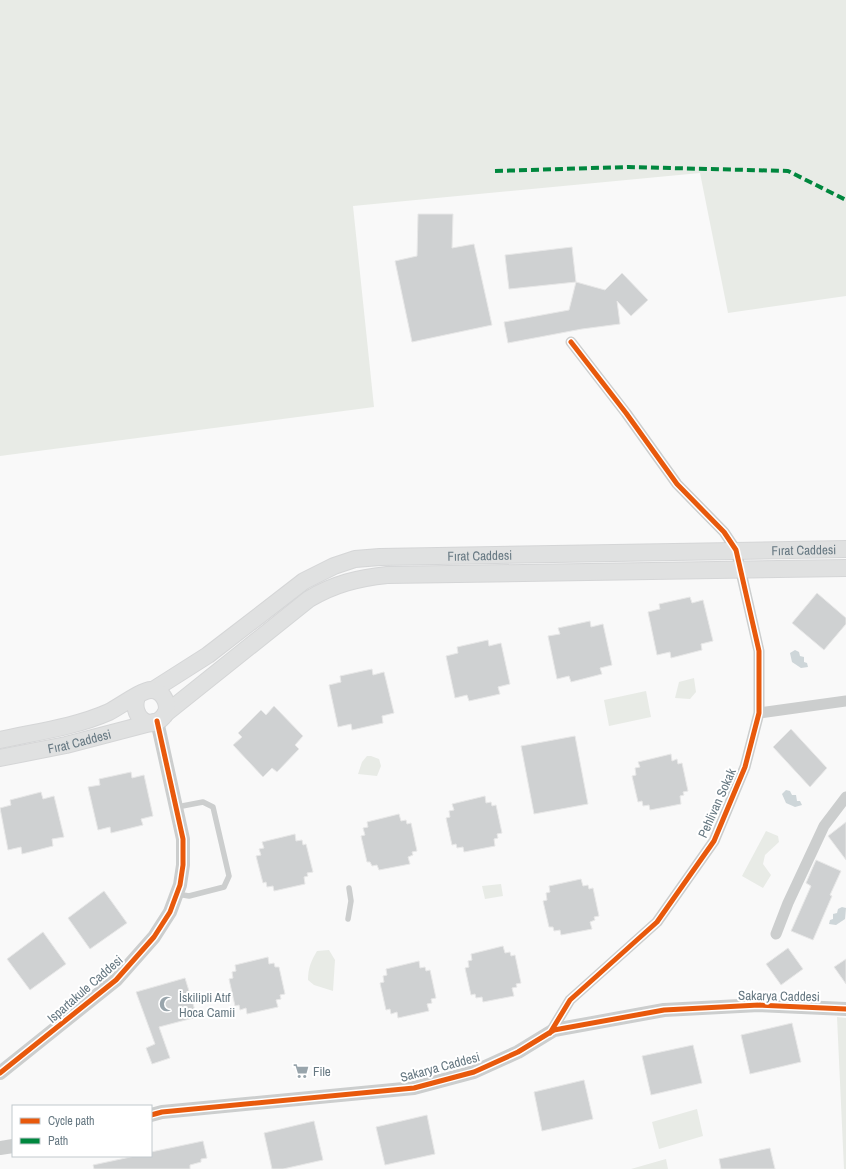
<svg xmlns="http://www.w3.org/2000/svg" width="846" height="1169" viewBox="0 0 846 1169" font-family="'Archivo Narrow',sans-serif">
<rect width="100%" height="100%" fill="#f9f9f9"/>
<path fill="#e8ebe6" d="M0,0h846v296l-118,17 -28,-140 -347,33 21,201 -374,49z
M694,678l2,14 -6,7 -15,-1 4,-16z
M646,691l5,26 -42,9 -5,-26z
M367,756h4l8,3 2,7 -4,10 -19,-2 4,-12z
M766,831l12,5 1,6 -14,13 -2,9 8,11 -8,13 -21,-12z
M501,884l2,12 -18,3 -3,-13z
M329,950l6,10 -2,31 -19,-6 -6,-5c0,-12 3,-19 9,-29z
M837,1017l9,1v151h-2z
M697,1109l6,27 -44,13 -7,-27z
M666,1159l2,10h-37z"/>
<path fill="#ced6d9" d="M795,650l4,2 1,4 4,1v5l3,1 1,4 -7,1 -9,-6 -2,-9z
M786,790l4,1 2,4h4l1,6h3l2,4 -7,2 -9,-4 -4,-9z
M842,907l4,1 -1,11 -9,6 -7,-1 1,-4 3,-1v-5l4,-1 1,-4z"/>
<path fill="#cfd1d2" stroke="#e8e8e8" d="M418,214h35l-1,34 22,-4 18,81 -80,17 -17,-81 22,-5z
M572,247l4,35 -67,7 -4,-34z
M622,273l26,27 -17,16 -14,-15 3,23 -38,5 -74,14 -4,-21 65,-12 7,-28 29,8z
M817,593l29,25v6l-22,26 -32,-27z
M690,597l2,6 11,-3 10,41 -12,3 1,6 -31,8 -1,-6 -13,3 -9,-43 12,-3 -1,-5z
M590,621l1,6 12,-3 9,41 -12,3 2,6 -31,8 -2,-6 -12,3 -9,-43 12,-2 -2,-6z
M488,640l1,6 12,-3 9,41 -12,3 2,7 -31,7 -2,-6 -12,3 -9,-42 12,-3 -1,-6z
M372,669l1,6 11,-3 10,41 -12,3 1,7 -31,7 -1,-6 -13,3 -9,-42 12,-3 -1,-6z
M274,706l29,30 -8,9 4,4 -22,23 -5,-4 -9,9 -30,-32 9,-8 -4,-4 23,-23 5,5z
M791,729l36,39 -17,19 -37,-40z
M575,736l13,68 -54,10 -13,-68z
M671,754l1,7 5,-2 1,5 4,-1 6,28 -5,1 1,3 -4,1 1,8 -31,6 -1,-5 -6,1 -1,-5 -4,1 -6,-26 4,-1 -1,-7 5,-1 -2,-5z
M131,772l1,6 12,-3 9,41 -12,3 2,6 -32,8 -1,-6 -12,3 -10,-43 12,-2 -1,-6z
M41,792l2,7 11,-3 10,41 -12,2 1,7 -31,8 -1,-7 -13,3 -8,-42 11,-3 -1,-5z
M485,796l1,7 5,-1 1,4 4,-1 6,28 -5,1 1,4 -4,1 1,7 -31,6 -1,-5 -6,1 -1,-4 -4,1 -6,-27 4,-1 -1,-6 5,-1 -2,-6z
M399,814l2,7 5,-1 1,4 4,-1 6,28 -5,1 1,3 -5,2 2,7 -31,6 -2,-5 -5,1 -2,-4h-3l-6,-26 4,-1 -2,-7 5,-1 -1,-5z
M846,822v38l-18,-24z
M295,834l1,7 6,-1 1,5 3,-1 7,28 -6,1 1,3 -4,1 1,7 -31,7 -1,-5 -6,1 -1,-5 -3,1 -7,-27 5,-1 -2,-6 5,-1 -2,-6z
M816,860l25,11 -11,24 2,1 -19,44 -22,-9 20,-45 -5,-3z
M581,879l2,7 5,-1 1,4 4,-1 6,28 -5,1 1,3 -5,2 2,7 -31,6 -1,-5 -6,1 -1,-4h-4l-6,-26 4,-1 -1,-7 4,-1 -1,-6z
M104,891l23,32 -37,26 -22,-31z
M43,932l23,32 -36,26 -23,-31z
M503,946l2,7 5,-1 1,4 4,-1 6,28 -5,1 1,3 -5,1 2,8 -31,6 -1,-5 -6,1 -1,-4 -4,1 -6,-27 4,-1 -1,-6 4,-1 -1,-6z
M788,948l15,21 -22,16 -15,-21z
M268,957l1,7 5,-1 1,4h4l6,27 -5,1 1,4 -5,1 2,7 -31,7 -1,-6 -6,2 -1,-5 -4,1 -6,-27 4,-1 -1,-6 4,-1 -1,-6z
M846,959v25l-12,-17z
M419,961l1,7 5,-1 1,4 4,-1 6,28 -5,1 1,4 -5,1 2,7 -31,7 -1,-6 -6,2 -1,-5 -4,1 -6,-27 4,-1 -1,-6 4,-1 -1,-6z
M185,978l12,39 -38,10 11,31 -18,6 -6,-16 9,-4 -19,-52z
M792,1023l9,39 -51,12 -9,-39z
M693,1045l9,38 -51,12 -9,-39z
M584,1080l9,39 -51,12 -8,-39z
M427,1115l8,39 -50,11 -9,-38z
M314,1121l9,39 -40,9h-11l-8,-36z
M203,1141l4,17 -6,1v3l-11,3v4h-96l-1,-4 42,-9h16v-4z
M770,1148l5,21h-54l-2,-10z"/>
<g fill="none" stroke-linecap="round" stroke-linejoin="round">
<defs>
<g id="secondary">
<path id="s1" d="M153,690l55,-35 96,-74 30,-15 21,-7 25,-2 466,-8"/>
<path d="M165,714l144,-115c25,-15 49,-21 78,-24l459,-7"/>
<path d="M0,740c36,-8 75,-13 109,-28 10,-5 33,-22 42,-22 13,0 21,18 12,27 -14,16 -33,-2 -26,-20"/>
<path id="s2" d="M0,758l66,-13 88,-23"/>
</g>
</defs>
<use href="#secondary" stroke="#d5d6d7" stroke-width="18"/>
<path stroke="#cccece" stroke-width="5.5" d="M177,807l26,-5 10,5 16,69 -5,11 -35,9 -12,-2
M348,919l3,-18 -2,-13"/>
<path stroke="#cccece" stroke-width="11" d="M759,713l87,-12
M776,934l12,-31 36,-77 22,-29
M550,1033l20,-33 87,-78 57,-81 31,-74 14,-54v-62l-23,-101 -12,-18 -47,-48 -51,-71 -55,-71"/>
<path stroke="#cccece" stroke-width="14" d="M0,1073l116,-93 38,-43 16,-25 10,-27 3,-20v-26l-26,-118
M151,1115l11,-3 252,-24 60,-16 44,-20 36,-22 110,-20 95,-5 87,4
M0,1148l13,-2"/>
<use href="#secondary" stroke="#e0e1e1" stroke-width="16"/>
<path stroke="#00873e" stroke-width="4" stroke-dasharray="8 4" stroke-linecap="butt" d="M495,171l133,-4 160,4 58,29"/>
<defs>
<path id="cycleway" d="M550,1033l20,-33 87,-78 57,-81 31,-74 14,-54v-62l-23,-101 -12,-18 -47,-48 -51,-71 -55,-71
M0,1073l116,-93 38,-43 16,-25 10,-27 3,-20v-26l-26,-118
M151,1115l11,-3 252,-24 60,-16 44,-20 36,-22 110,-20 95,-5 87,4"/>
</defs>
<use href="#cycleway" stroke="#fff" stroke-width="8"/>
<use href="#cycleway" stroke="#e8590c" stroke-width="5"/>
</g>
<defs>
<symbol id="mosque-bare" viewBox="-9 -9 18 18"><path d="M3.5-4.9A6 6 0 1 0 3.5 4.9A5 5 0 1 1 3.5-4.9Z" fill="#99a5ac" stroke="#fff" stroke-width="2.5" paint-order="stroke"/></symbol>
<symbol id="supermarket-bare" viewBox="-9 -9 18 18"><path d="M-6-5.5h2.5l.6 2H6L4.5 2H-2.5L-4.4-4H-6ZM-1.5 3.2a1.3 1.3 0 1 0 .1 0ZM3 3.2a1.3 1.3 0 1 0 .1 0Z" fill="#99a5ac" stroke="#fff" stroke-width="2.5" paint-order="stroke"/></symbol>
</defs>
<g fill-rule="evenodd">
<use href="#mosque-bare" x="156" y="993" width="22" height="22"/>
<use href="#supermarket-bare" x="290" y="1060" width="22" height="22"/>
</g>
<g text-anchor="middle" dominant-baseline="central" stroke-width="4" stroke-linejoin="round" paint-order="stroke">
<g font-size="13" fill="#667882" stroke="#fff">
<text stroke="none"><textPath href="#s1" startOffset="691">Fırat Caddesi</textPath></text>
<text stroke="none"><textPath href="#s1" startOffset="367">Fırat Caddesi</textPath></text>
<text stroke="none"><textPath href="#s2" startOffset="81">Fırat Caddesi</textPath></text>
<text transform="translate(717 803) rotate(-66)">Pehlivan Sokak</text>
<text transform="translate(85 989) rotate(-41)">Ispartakule Caddesi</text>
<text transform="translate(779 996) rotate(1)">Sakarya Caddesi</text>
<text transform="translate(440 1067) rotate(-15)">Sakarya Caddesi</text>
</g>
<g font-size="13" fill="#667882" stroke="#fff" text-anchor="start">
<text x="179" y="997">İskilipli Atıf<tspan x="179" dy="15">Hoca Camii</tspan></text>
<text x="313" y="1071">File</text>
</g>
</g>
<rect x="12" y="1105" width="140" height="52" fill="#ffffff" stroke="#c2c9cd"/>
<rect x="20" y="1118" width="20" height="6" fill="#e8590c" stroke="#c2c9cd"/>
<text x="48" y="1125" font-size="12" fill="#667882">Cycle path</text>
<rect x="20" y="1138" width="20" height="6" fill="#00873e" stroke="#c2c9cd"/>
<text x="48" y="1145" font-size="12" fill="#667882">Path</text>
</svg>
